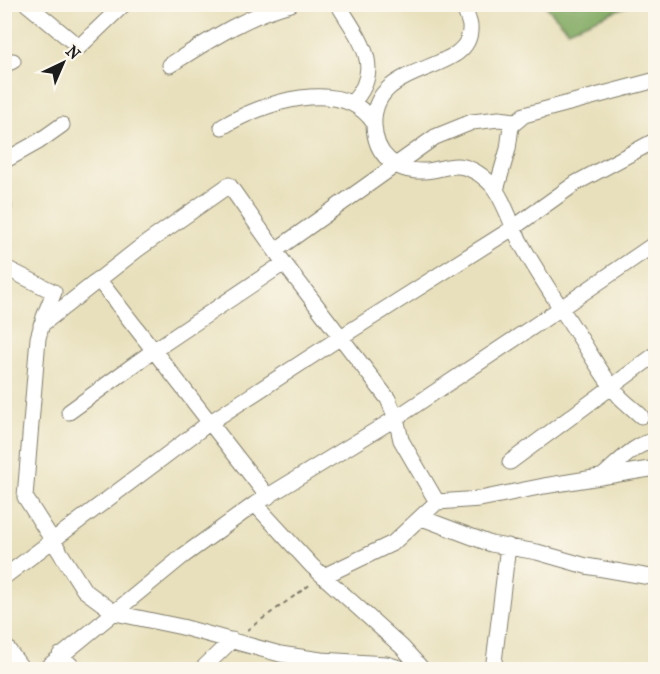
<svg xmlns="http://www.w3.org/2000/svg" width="660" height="674" viewBox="0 0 660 674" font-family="'IM FELL French Canon',serif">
<rect width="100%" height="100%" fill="#fbf7ec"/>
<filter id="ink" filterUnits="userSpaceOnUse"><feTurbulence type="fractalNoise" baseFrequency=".0167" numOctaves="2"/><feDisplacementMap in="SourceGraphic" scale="12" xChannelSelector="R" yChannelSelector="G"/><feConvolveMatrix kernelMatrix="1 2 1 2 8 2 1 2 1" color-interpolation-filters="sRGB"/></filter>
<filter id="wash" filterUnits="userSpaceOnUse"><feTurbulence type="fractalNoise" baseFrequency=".008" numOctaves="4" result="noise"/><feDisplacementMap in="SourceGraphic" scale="24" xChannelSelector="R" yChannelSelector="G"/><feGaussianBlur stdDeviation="1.35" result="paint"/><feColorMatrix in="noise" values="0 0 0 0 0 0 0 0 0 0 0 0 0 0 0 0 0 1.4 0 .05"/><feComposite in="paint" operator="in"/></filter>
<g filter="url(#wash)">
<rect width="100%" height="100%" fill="#e8e0bc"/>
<path fill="#80a960" stroke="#4e623e" stroke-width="1.5" d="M545,5h85l-62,25z"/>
</g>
<g filter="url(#ink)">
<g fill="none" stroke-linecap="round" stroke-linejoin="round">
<defs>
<path id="minor" d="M27,4l52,43 45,-43
M338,4c20,34 48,63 14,99
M462,4c3,7 7,15 8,22 4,51 -99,32 -96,99 1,30 21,47 50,46 11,0 21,-5 32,-5 14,0 25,8 35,18 14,16 20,42 31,61 16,29 35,57 53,85 15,22 28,48 46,68 6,6 14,12 20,18
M4,65l9,-4
M170,65c38,-24 77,-50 121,-61
M222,127c40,-24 120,-52 152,-4
M4,161l34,-19 24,-17
M496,190l12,-41 3,-23 13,-11 132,-35
M4,206v2
M276,250l159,-113 37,-15 27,-3 16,2
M4,267l50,25 -10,25 -6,21 -13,159 59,93 31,23 67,14 98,27 41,6 65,4 20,6
M98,279l170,218
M41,325l97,-76 91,-64 55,78 104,136 8,19 5,22 36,62
M69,412l84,-61 131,-88
M510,462l146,-108
M604,475c13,-11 33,-34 52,-34
M255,504l57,62 90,81 21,23
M422,518l69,26 46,8 49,14 70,12
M324,576l69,-33 44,-41 43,-3 64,-13 112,-18
M4,577l205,-154 132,-86 172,-109 63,-45 80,-43
M4,644l19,26
M60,655l16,15
M44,670l139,-114 72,-52 141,-86 165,-110 95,-65
M201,670l31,-30
M493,670l15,-124"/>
</defs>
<use href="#minor" stroke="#827e6c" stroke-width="17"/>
<path stroke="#827e6c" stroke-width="2" stroke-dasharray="4.5 4.5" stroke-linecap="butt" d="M652,4l4,6
M247,630l64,-46"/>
<use href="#minor" stroke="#fff" stroke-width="15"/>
</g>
</g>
<rect width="660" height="674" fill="none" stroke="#fbf7ec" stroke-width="24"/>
<g transform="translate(63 63) rotate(44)" stroke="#fbf7ec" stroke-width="4.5" paint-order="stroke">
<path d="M0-4.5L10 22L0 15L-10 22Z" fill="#1c1c1c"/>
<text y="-9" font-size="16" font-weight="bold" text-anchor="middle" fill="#1c1c1c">N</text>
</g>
</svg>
